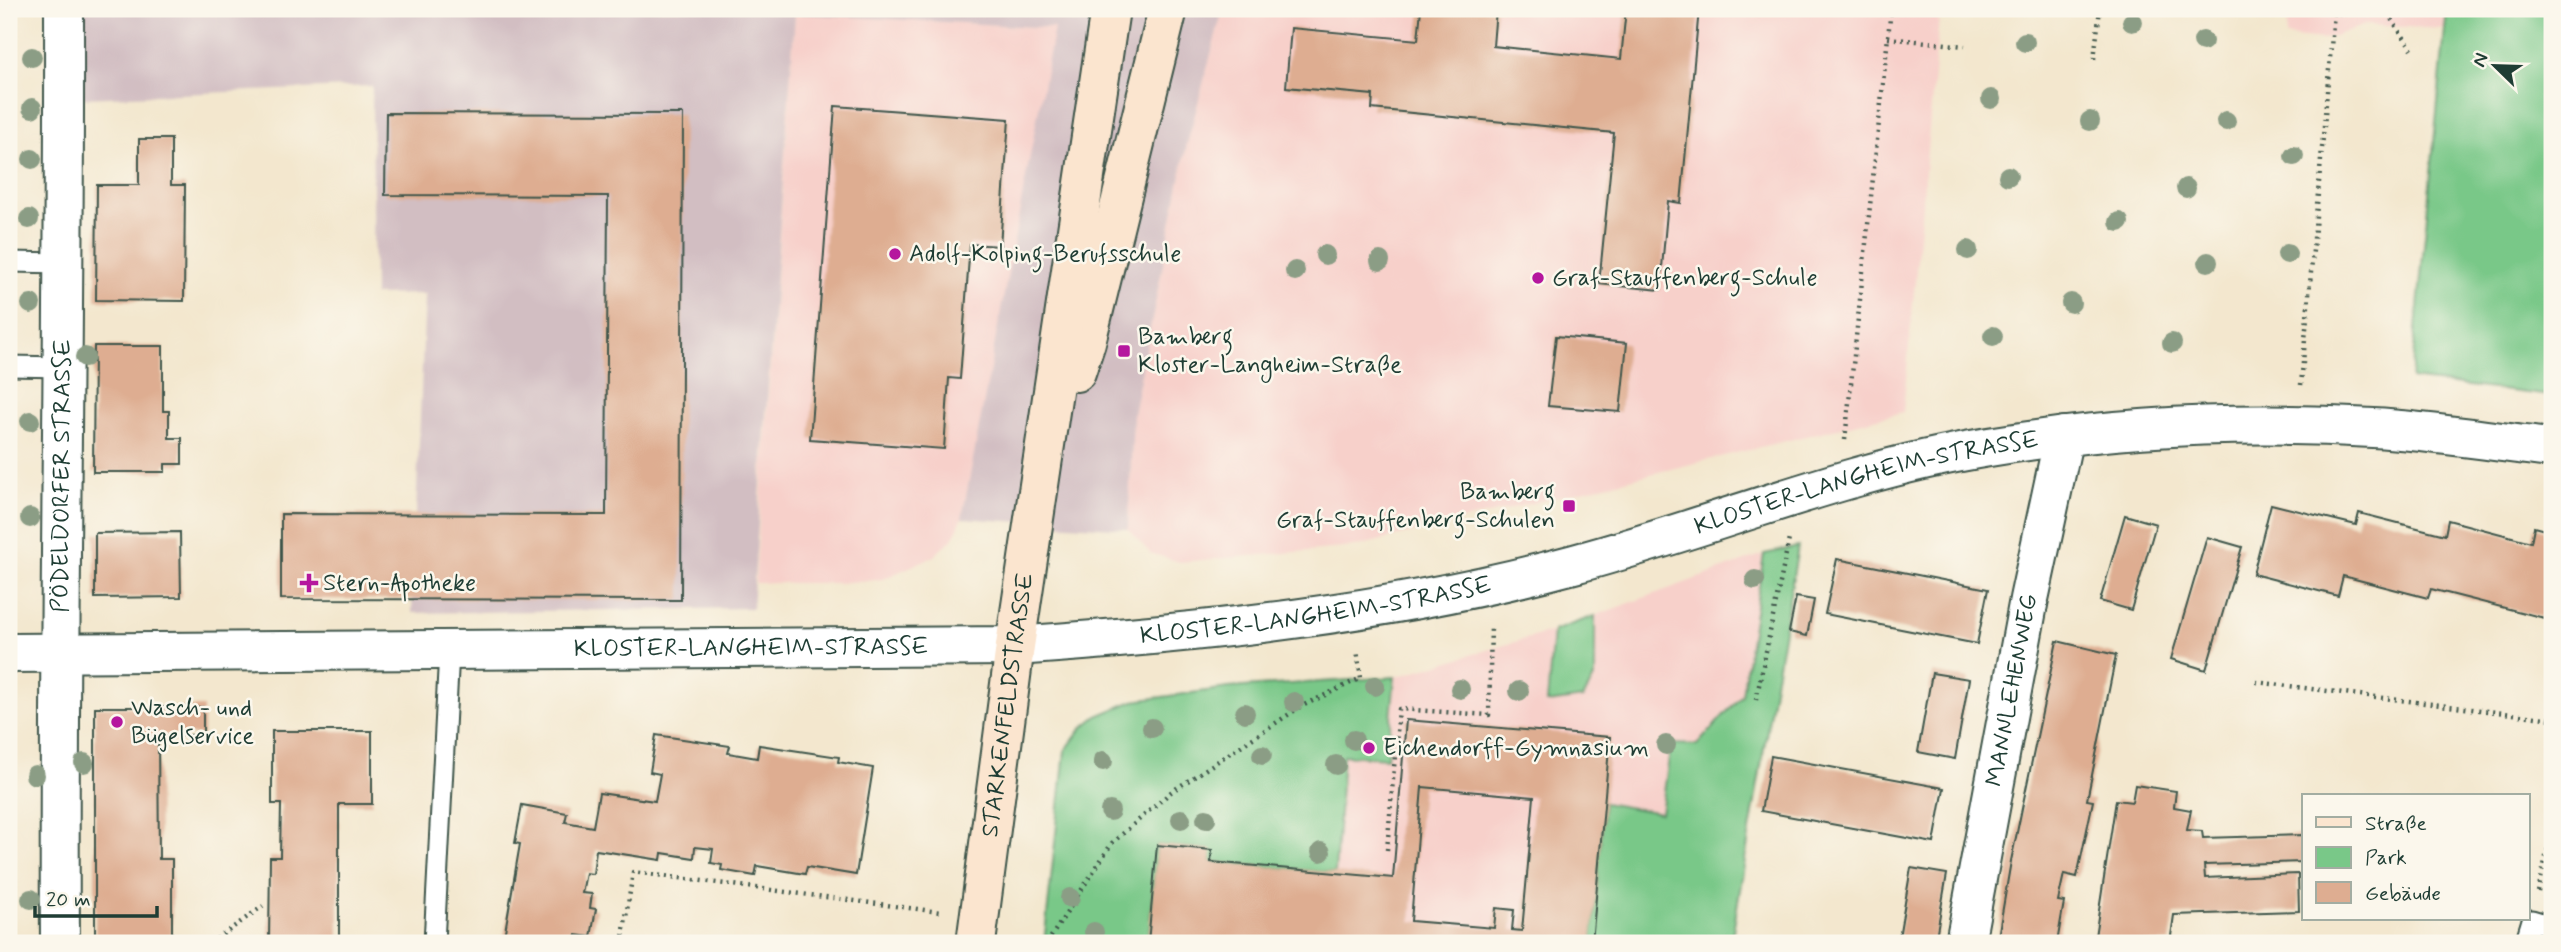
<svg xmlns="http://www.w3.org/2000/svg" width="2561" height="952" viewBox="0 0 2561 952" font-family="Mynerve,sans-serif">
<rect width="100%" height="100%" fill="#fbf7ec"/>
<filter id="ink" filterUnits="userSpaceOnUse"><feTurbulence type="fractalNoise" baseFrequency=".0143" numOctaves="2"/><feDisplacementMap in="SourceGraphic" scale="14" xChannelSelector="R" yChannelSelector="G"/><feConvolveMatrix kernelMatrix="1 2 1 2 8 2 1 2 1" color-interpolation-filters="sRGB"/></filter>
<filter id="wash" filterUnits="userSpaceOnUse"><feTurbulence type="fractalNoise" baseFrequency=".00686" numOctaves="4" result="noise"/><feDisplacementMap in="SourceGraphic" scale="28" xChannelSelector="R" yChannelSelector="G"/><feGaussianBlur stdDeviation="1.57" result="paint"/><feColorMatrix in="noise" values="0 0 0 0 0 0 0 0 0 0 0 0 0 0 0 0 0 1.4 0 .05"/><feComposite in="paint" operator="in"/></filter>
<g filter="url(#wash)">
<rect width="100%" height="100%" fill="#f3e7ce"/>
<path fill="#f7d0ca" d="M1223,9h717l-37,403 -549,135 -174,15 -30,-9 -22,-24 5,-115 54,-270z
M2288,9h159l-2,20 -80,-4 -43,15 -36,-4z
M795,14l260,14 -93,490 -8,19 -20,19 -51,23 -44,4h-84z
M1764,554l-22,141 -45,50 -26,-1 -29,199h-598l21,-192 17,-23 15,-12 36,-15 95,-13 167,-11 158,-46z"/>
<path fill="#d2bec2" d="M59,9h1164l-36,135 -54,270 -5,115 -166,-11 92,-490 -259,-14 -43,594 -340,5 13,-319 -51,1 -2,-209 -312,13z"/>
<path fill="#79c888" stroke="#4c825e" stroke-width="2" d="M2447,9h105v387l-141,-17z
M1798,547l-67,396h-139l12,-140 57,10 10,-69 26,1 45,-50 22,-141z
M1595,616v60l-12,22 -36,5 6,-72z
M1395,677l-8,81 -44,-3 -8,118 -124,-11v-12l-54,-5 -9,98h-104l21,-192 17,-23 15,-12 36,-15 95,-13z"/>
<g id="blocks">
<path fill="#dead91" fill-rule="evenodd" d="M1421,9h75l-3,37 128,13 5,-50h73l-18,194 -13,-2 -8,89 -61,-6 15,-151 -242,-24 1,-14 -87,-8 5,-59 127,12z
M835,106l174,13 -9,127 -30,-2 -10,135 -11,-1 -5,71 -134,-10z
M386,113l297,1 -2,486 -400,-1v-85l325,1 2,-319 -223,-1z
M139,139h32v46h14l-1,116 -88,-1 1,-115h42z
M1556,336l71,7 -7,69 -72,-6z
M94,346h69v65h6v27h13v26h-17v8h-72z
M2271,504l85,21 3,-12 86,22 3,-15 83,22 3,-15 18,5v88l-121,-31 -3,9 -85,-22 -5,20 -85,-22z
M2125,515l31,9 -25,86 -31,-9z
M180,532l1,65 -86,1v-65z
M2207,537l35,10 -36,123 -35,-11z
M1837,559l151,30 -11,55 -152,-30z
M1796,597l18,3 -7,36 -18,-4z
M2057,641l59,14 -29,145 6,1 -16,76 -13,-3 -6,27 6,1 -7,41h-60l14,-82z
M1932,673l37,6 -14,80 -37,-7z
M95,707h108v28h-45l1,124h13v84h-77z
M1406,720l204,17 -18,206h-444l9,-98 55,5 -1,12 182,16zM1422,787l112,10 -12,134 -10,-1 2,-20 -18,-2 -2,20 -83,-7z
M272,731h100v73h-33v139h-70l1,-86h10l1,-53h-9z
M656,735l74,11 -2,7 29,5 2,-13 80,12 -1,5 35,6 -17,107 -49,-8 -2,7 -48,-8 -2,10 -34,-6 1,-5 -11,-2 2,-14 -18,-2 -1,11 -32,-5 -1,7 -65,-10 -3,24 -7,-1 -4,20 10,1 -2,14 6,1 -5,28 -15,-2 -1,8h-72l17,-99 -5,-1 7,-38 45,8 -2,9 28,5 6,-34 56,8 5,-27 -10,-2z
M1771,756l173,32 -10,55 -173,-32z
M2135,785l41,6 -2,16 17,3 -4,20 15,1 1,7 101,-3v27l-100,3 1,13 93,-4 1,37 -125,4 -4,28h-76l22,-143 16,2z
M1911,868l36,6 -12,69h-37z"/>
</g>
</g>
<g filter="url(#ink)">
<use href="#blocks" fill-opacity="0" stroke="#3f564b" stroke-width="2"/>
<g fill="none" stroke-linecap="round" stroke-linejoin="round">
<defs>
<path id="lane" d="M9,262l56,1
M9,366l54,1
M434,943l15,-292
M2525,943l7,-23 20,6"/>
<g id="street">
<path id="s1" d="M9,653l1006,-7c188,-13 377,-33 559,-82 139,-37 272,-94 415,-117 127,-21 256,-27 384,-19 60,3 120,14 179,20"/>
<path id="s2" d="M60,943c-2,-311 5,-623 4,-934"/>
<path id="s3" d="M1965,943l64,-344 35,-163"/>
</g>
<g id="secondary">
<path d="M1076,372l10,-30 82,-333"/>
<path id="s4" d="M976,943l39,-297 95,-637"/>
</g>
</defs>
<use href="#lane" stroke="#3f564b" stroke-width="23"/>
<use href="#street" stroke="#3f564b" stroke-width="42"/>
<use href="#secondary" stroke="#3f564b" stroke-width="42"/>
<path stroke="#3f564b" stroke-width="4.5" stroke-dasharray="2 5" stroke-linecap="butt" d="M1888,38l77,8
M2094,59l6,-50
M2301,385l33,-372h53l25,36
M1845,440l46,-431
M2256,682l296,37
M1756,700l33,-161
M1387,850l12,-141 90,6 2,-89
M2538,892l14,-62
M211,943l52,-37
M622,943l11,-71 307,40
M1047,943l65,-100 59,-51 129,-85 61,-29 -4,-28"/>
<use href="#lane" stroke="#fff" stroke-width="19"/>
<use href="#street" stroke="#fff" stroke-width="38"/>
<use href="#secondary" stroke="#fbe5cf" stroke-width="38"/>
</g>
<g fill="#8b9d85">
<circle cx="2132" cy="22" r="10"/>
<circle cx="2203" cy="41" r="10"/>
<circle cx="2025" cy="42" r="10"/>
<circle cx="32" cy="57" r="10"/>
<circle cx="1991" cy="99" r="10"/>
<circle cx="32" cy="108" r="10"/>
<circle cx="2090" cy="121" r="10"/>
<circle cx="2226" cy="121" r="10"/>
<circle cx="2294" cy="156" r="10"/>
<circle cx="32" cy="159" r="10"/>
<circle cx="2008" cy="176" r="10"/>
<circle cx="2186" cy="188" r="10"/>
<circle cx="29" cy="219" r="10"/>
<circle cx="2119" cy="222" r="10"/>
<circle cx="1968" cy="250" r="10"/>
<circle cx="2287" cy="254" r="10"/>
<circle cx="1325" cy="255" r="10"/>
<circle cx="1380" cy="261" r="10"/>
<circle cx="2208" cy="262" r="10"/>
<circle cx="1295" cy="271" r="10"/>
<circle cx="2071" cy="303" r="10"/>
<circle cx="31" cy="304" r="10"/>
<circle cx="1993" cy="336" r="10"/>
<circle cx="2172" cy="343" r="10"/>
<circle cx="85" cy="357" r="10"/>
<circle cx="30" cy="421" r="10"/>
<circle cx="30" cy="518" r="10"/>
<circle cx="1755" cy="580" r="10"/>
<circle cx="1375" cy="686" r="10"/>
<circle cx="1460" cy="689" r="10"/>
<circle cx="1519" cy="691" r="10"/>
<circle cx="1294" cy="702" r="10"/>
<circle cx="1245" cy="713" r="10"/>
<circle cx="1152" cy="728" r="10"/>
<circle cx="1354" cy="740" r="10"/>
<circle cx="1666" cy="745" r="10"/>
<circle cx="1262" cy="755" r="10"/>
<circle cx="1103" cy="761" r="10"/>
<circle cx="84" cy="763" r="10"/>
<circle cx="1336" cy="765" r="10"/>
<circle cx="35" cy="775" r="10"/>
<circle cx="1110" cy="811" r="10"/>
<circle cx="1181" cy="819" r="10"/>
<circle cx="1206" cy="819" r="10"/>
<circle cx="1321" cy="852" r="10"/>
<circle cx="1070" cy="898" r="10"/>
<circle cx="31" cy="899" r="10"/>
<circle cx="1094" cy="932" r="10"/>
</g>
</g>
<g fill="#b5179e" stroke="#fbf7ec" stroke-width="2.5">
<circle cx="895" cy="254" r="7"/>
<circle cx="1538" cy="278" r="7"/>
<rect x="1117" y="344" width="14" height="14" rx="3.5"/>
<rect x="1562" y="499" width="14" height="14" rx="3.5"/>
<path d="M305.5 572.5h7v7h7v7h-7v7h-7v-7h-7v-7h7z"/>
<circle cx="117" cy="722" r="7"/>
<circle cx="1369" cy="748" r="7"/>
</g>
<g text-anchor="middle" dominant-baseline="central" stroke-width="5" stroke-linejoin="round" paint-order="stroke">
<g font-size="24" fill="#1f3d34" stroke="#fbf7ec" text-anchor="start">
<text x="909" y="254">Adolf-Kolping-Berufsschule</text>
<text x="1552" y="278">Graf-Stauffenberg-Schule</text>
<text x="1138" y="337">Bamberg<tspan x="1138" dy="28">Kloster-Langheim-Straße</tspan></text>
<text x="1555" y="492" text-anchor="end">Bamberg<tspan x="1555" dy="28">Graf-Stauffenberg-Schulen</tspan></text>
<text x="323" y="583">Stern-Apotheke</text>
<text x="131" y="708">Wasch- und<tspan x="131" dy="28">Bügelservice</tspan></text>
<text x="1383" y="748">Eichendorff-Gymnasium</text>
</g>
<g font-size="24" fill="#1f3d34" stroke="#fbf7ec">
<text stroke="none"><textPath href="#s2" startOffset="467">PÖDELDORFER STRASSE</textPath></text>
<text stroke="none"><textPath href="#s1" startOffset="1876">KLOSTER-LANGHEIM-STRASSE</textPath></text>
<text stroke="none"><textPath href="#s1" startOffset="1309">KLOSTER-LANGHEIM-STRASSE</textPath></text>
<text stroke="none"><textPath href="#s1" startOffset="742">KLOSTER-LANGHEIM-STRASSE</textPath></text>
<text stroke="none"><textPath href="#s3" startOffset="257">MANNLEHENWEG</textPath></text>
<text stroke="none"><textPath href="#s4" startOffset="240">STARKENFELDSTRASSE</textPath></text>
</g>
</g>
<rect width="2561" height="952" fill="none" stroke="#fbf7ec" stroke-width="35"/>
<rect x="2302" y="794" width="228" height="126" fill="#fbf7ec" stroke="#a3ada2" stroke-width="2"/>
<rect x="2316" y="817" width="35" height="10" fill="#fbe5cf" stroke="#a3ada2" stroke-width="2"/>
<text x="2365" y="830" font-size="21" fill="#1f3d34">Straße</text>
<rect x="2316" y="847" width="35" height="21" fill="#79c888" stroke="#a3ada2" stroke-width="2"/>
<text x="2365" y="864" font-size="21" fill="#1f3d34">Park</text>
<rect x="2316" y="882" width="35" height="21" fill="#dead91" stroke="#a3ada2" stroke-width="2"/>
<text x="2365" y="900" font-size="21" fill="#1f3d34">Gebäude</text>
<g transform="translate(2495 66) rotate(293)" stroke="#fbf7ec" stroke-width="5" paint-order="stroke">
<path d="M0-5L12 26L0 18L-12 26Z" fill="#1f3d34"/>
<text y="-10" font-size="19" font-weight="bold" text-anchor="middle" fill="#1f3d34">N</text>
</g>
<path d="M35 906v10h122v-10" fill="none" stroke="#1f3d34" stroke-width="3.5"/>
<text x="46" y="906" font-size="21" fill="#1f3d34" stroke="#fbf7ec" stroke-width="5" paint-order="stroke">20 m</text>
</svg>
